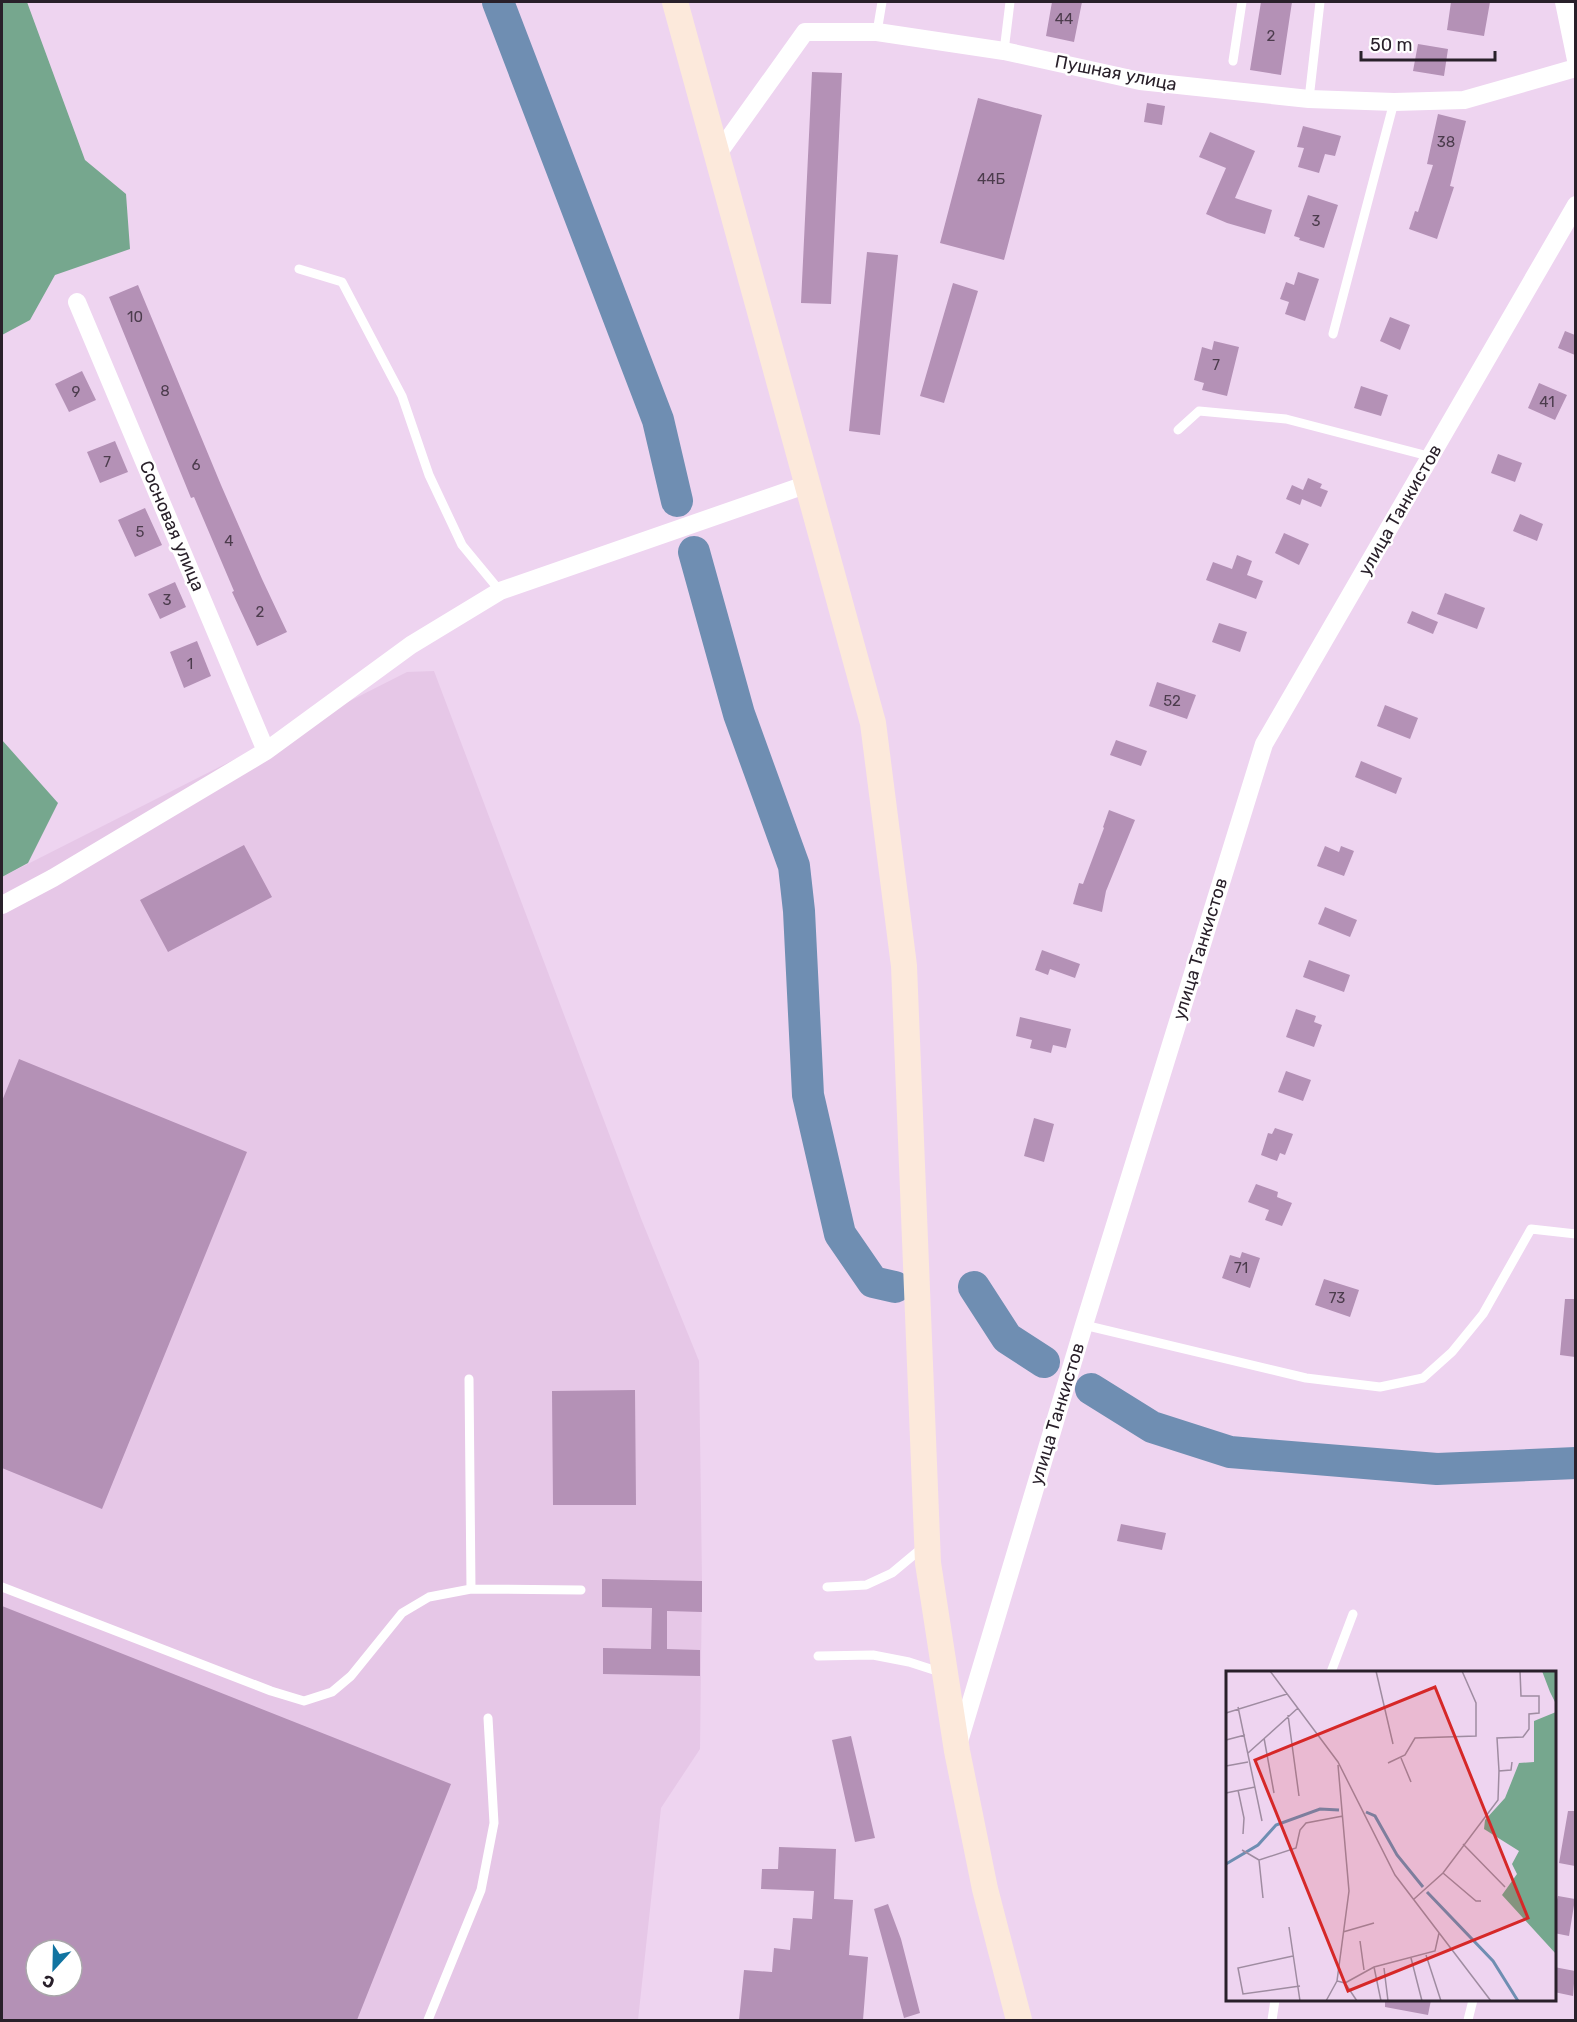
<svg xmlns="http://www.w3.org/2000/svg" width="1577" height="2022" viewBox="0 0 1577 2022" font-family="Rubik,sans-serif">
<rect width="100%" height="100%" fill="#eed4f0"/>
<path fill="#e6c7e7" fill-rule="evenodd" d="M434,671l208,550 57,140 3,220 -2,168 -39,59 -23,212h-636v-1143l405,-205zM36,1950h36v36h-36z"/>
<path fill="#76a78e" d="M2,2h25l58,158 41,34 4,55 -75,26 -25,45 -28,15z
M2,740l56,63 -30,60 -26,14z"/>
<g fill="none" stroke-linecap="round" stroke-linejoin="round">
<path stroke="#6f8eb2" stroke-width="32" d="M498,2l160,418 19,81
M694,552l45,162 55,152 5,45 9,184 32,139 33,48 22,5
M974,1287l33,51 37,24
M1091,1389l61,38 78,25 207,17 139,-6"/>
</g>
<path fill="#b491b6" fill-rule="evenodd" d="M1052,2h30l-8,40 -28,-6z
M1261,2h31l-11,73 -31,-5z
M1451,2h39l-6,34 -37,-6z
M1418,44l30,5 -4,27 -31,-5z
M812,72l30,1 -11,231 -30,-1z
M978,98l64,17 -38,145 -64,-17z
M1147,103l18,3 -3,19 -18,-3z
M1438,114l28,7 -16,65 4,1 -17,52 -28,-10 6,-18 3,1 15,-47 -6,-1z
M1303,126l38,10 -6,20 -10,-2 -6,19 -21,-6 6,-19 -7,-1z
M1210,132l45,19 -20,47 37,12 -7,24 -38,-11 -21,-9 20,-46 -27,-11z
M1308,195l30,10 -14,43 -25,-8 1,-2 -6,-2z
M867,252l31,3 -18,180 -31,-4z
M1298,272l21,7 -14,42 -20,-7 4,-12 -9,-3 6,-17 8,3z
M953,283l25,8 -34,112 -24,-7z
M138,285l83,200 41,94 25,53 -30,14 -25,-54 2,-1 -40,-94 -3,1 -82,-201z
M1390,317l20,8 -10,25 -20,-9z
M1565,331l10,4v20l-17,-7z
M1214,341l25,6 -12,49 -25,-6 2,-7 -10,-3 8,-33 10,3z
M82,371l14,29 -27,12 -14,-28z
M1539,383l28,12 -12,25 -27,-12z
M1361,386l27,9 -7,21 -27,-8z
M115,441l13,31 -28,11 -13,-31z
M1498,454l24,9 -7,19 -24,-9z
M1308,478l14,6 -2,4 8,3 -7,16 -19,-8 -2,6 -14,-6 6,-14 11,5z
M145,508l17,37 -27,12 -17,-37z
M1520,514l23,10 -6,17 -24,-10z
M1284,533l25,11 -10,21 -24,-12z
M1237,555l15,6 -5,14 16,6 -7,18 -50,-19 7,-18 19,7z
M175,582l11,25 -26,12 -12,-25z
M1445,593l40,15 -8,21 -40,-15z
M1412,611l26,11 -5,12 -26,-11z
M1219,623l28,9 -7,20 -28,-10z
M197,641l14,35 -27,12 -14,-36z
M1157,682l39,13 -9,24 -38,-13z
M1385,705l33,13 -8,21 -33,-13z
M1116,740l31,11 -6,15 -31,-11z
M1361,761l41,17 -6,16 -41,-17z
M1109,810l26,10 -29,71 -4,21 -29,-8 6,-21 4,1 21,-56 -1,-1z
M244,845l28,52 -104,55 -28,-52z
M1325,846l14,6 2,-6 13,5 -10,25 -27,-10z
M1325,907l32,13 -7,17 -32,-13z
M1042,950l38,14 -5,14 -25,-9 -2,6 -13,-5z
M1309,960l41,15 -6,17 -41,-15z
M1296,1009l20,7 -2,6 8,3 -8,22 -28,-10z
M1020,1017l51,12 -5,19 -13,-3 -2,8 -21,-5 2,-8 -16,-4z
M19,1059l228,93 -145,357 -100,-41v-367z
M1286,1071l25,9 -8,21 -25,-9z
M1034,1118l20,6 -10,38 -20,-6z
M1275,1128l18,6 -8,21 -5,-2 -3,8 -16,-6 7,-22 4,1z
M1256,1184l22,8 -1,5 15,6 -10,23 -17,-6 4,-10 -21,-8z
M1242,1252l18,6 -10,30 -28,-10 8,-23 10,3z
M1324,1279l35,11 -9,27 -35,-12z
M1565,1299h10v58l-15,-2z
M635,1390l1,115h-83l-1,-114z
M1121,1524l45,9 -4,17 -45,-9z
M602,1579l100,2v31l-35,-1v38l33,1v26l-97,-2v-26l48,1 1,-41 -50,-1z
M2,1606l449,178 -94,236h-355zM36,1950h36v36h-36z
M851,1736l24,102 -20,4 -23,-102z
M1568,1811h7v55l-16,-3z
M779,1847l57,2 -2,50 19,1 -4,55 19,2 -5,63h-124l5,-50 28,2 2,-24 16,2 3,-32 19,1 2,-28 -53,-2 1,-20h16z
M1558,1896l17,3 -6,37 -15,-3v-21z
M888,1904l13,35 19,74 -16,5 -30,-109z
M1554,1967l21,4 -2,25 -19,-4z
M1385,2000h46l-3,15 -43,-8z"/>
<g fill="none" stroke-linecap="round" stroke-linejoin="round">
<path stroke="#fff" stroke-width="9" d="M877,32l5,-30
M1004,51l6,-49
M1233,61l9,-59
M1309,99l11,-97
M299,269l43,13 60,114 27,79 33,70 38,46
M1333,334l61,-232
M1178,430l21,-19 87,8 146,38
M1084,1325l222,53 74,9 43,-9 29,-26 31,-38 48,-85 45,5
M469,1379l2,210
M2,1587l269,104 33,10 28,-9 19,-16 51,-63 27,-16 42,-8 110,1
M827,1587l39,-2 26,-12 30,-25
M818,1656l55,-1 36,7 34,11
M1331,1672l22,-58
M428,2020l53,-130 13,-67 -6,-105
M1272,2020l3,-20
M1468,2020l5,-20"/>
<path stroke="#fff" stroke-width="18" d="M1564,2l12,58
M717,155l88,-123h72l127,19 136,30 169,18 85,3 70,-2 112,-32
M77,302l189,449
M2,905l51,-27 213,-127 145,-106 89,-54 308,-107
M958,1745l126,-420 180,-581 312,-539"/>
<path stroke="#fce9db" stroke-width="26" d="M675,2l198,721 31,243 24,597 29,188 28,138 34,131"/>
</g>
<g text-anchor="middle" dominant-baseline="central" stroke-width="5" stroke-linejoin="round" paint-order="stroke">
<g font-size="15" fill="#4c3c4d">
<text x="1064" y="19">44</text>
<text x="1271" y="36">2</text>
<text x="1446" y="142">38</text>
<text x="991" y="179">44Б</text>
<text x="1316" y="221">3</text>
<text x="135" y="317">10</text>
<text x="1216" y="365">7</text>
<text x="165" y="391">8</text>
<text x="76" y="392">9</text>
<text x="1547" y="402">41</text>
<text x="107" y="462">7</text>
<text x="196" y="465">6</text>
<text x="140" y="532">5</text>
<text x="229" y="541">4</text>
<text x="167" y="600">3</text>
<text x="260" y="612">2</text>
<text x="190" y="664">1</text>
<text x="1172" y="701">52</text>
<text x="1241" y="1268">71</text>
<text x="1337" y="1298">73</text>
</g>
<g font-size="18" fill="#29202a" stroke="#fff">
<text transform="translate(1116 73) rotate(11)">Пушная улица</text>
<text transform="translate(1400 510) rotate(-60)">улица Танкистов</text>
<text transform="translate(172 526) rotate(67)">Сосновая улица</text>
<text transform="translate(1200 949) rotate(-73)">улица Танкистов</text>
<text transform="translate(1057 1414) rotate(-73)">улица Танкистов</text>
</g>
</g>
<g transform="translate(1226 1671)">
<rect width="330" height="330" fill="#eed4f0"/>
<path d="M316,0h14v33l-6,-12zM330,41v242l-54,-59 15,-21 -5,-10 7,-13 -35,-22 1,-9 20,-22 14,-35 15,-1v-41z" fill="#76a78e"/>
<path fill="none" stroke="#6f8eb2" stroke-width="3" d="M140,141l9,4 22,39 26,32M0,193l32,-19 18,-20 44,-16 19,1M201,221l66,69 25,40"/>
<path fill="none" stroke="#9f8ca1" stroke-width="1.5" d="M44,0l68,91 57,113 96,126M150,0l17,73M12,36l24,114M0,42l61,-19M62,44l11,81M38,67l10,55M0,69l19,-5M22,82l50,-45M175,87l10,24M162,92l17,-8 10,-17 61,-2v-33l-14,-32M112,94l11,126 -12,90 8,2 12,18M0,95l22,-4M273,100l-2,-33 26,-1 6,-8v-15l10,-1v-17h-18l-1,-25M12,119l6,28 -1,16M0,122l29,-6M237,173l42,43M16,179l17,10M217,202l33,28h5M37,227l-4,-38 37,-12 4,-18 6,-7 37,-7M188,228l29,-26 55,-73 1,-29 12,-1 1,-8M63,256l11,74M117,261l31,-9M134,270l4,29M200,284l15,46M67,285l-55,12 5,26 57,-8M185,287l11,43M148,296l7,34M158,297l4,33M119,312l29,-16 61,-16 4,-18M100,330l11,-20"/>
<path fill="#d62828" fill-opacity="0.15" stroke="#d62828" stroke-width="3" d="M209,16l93,231 -180,73 -93,-231z"/>
<rect width="330" height="330" fill="none" stroke="#29202a" stroke-width="3"/>
</g>
<rect width="1577" height="2022" fill="none" stroke="#29202a" stroke-width="6"/>
<g transform="translate(54 1968) rotate(202)"><circle r="28" fill="#ffffff" stroke="#a9a6aa" stroke-width="1.5"/>
<path d="M0-4.5L10 22L0 15L-10 22Z" fill="#1174a1"/>
<text y="-9" font-size="16" font-weight="bold" text-anchor="middle" fill="#29202a">С</text>
</g>
<path d="M1361 51v9h134v-9" fill="none" stroke="#29202a" stroke-width="3"/>
<text x="1370" y="51" font-size="18" fill="#29202a" stroke="#ffffff" stroke-width="4.5" paint-order="stroke">50 m</text>
</svg>
